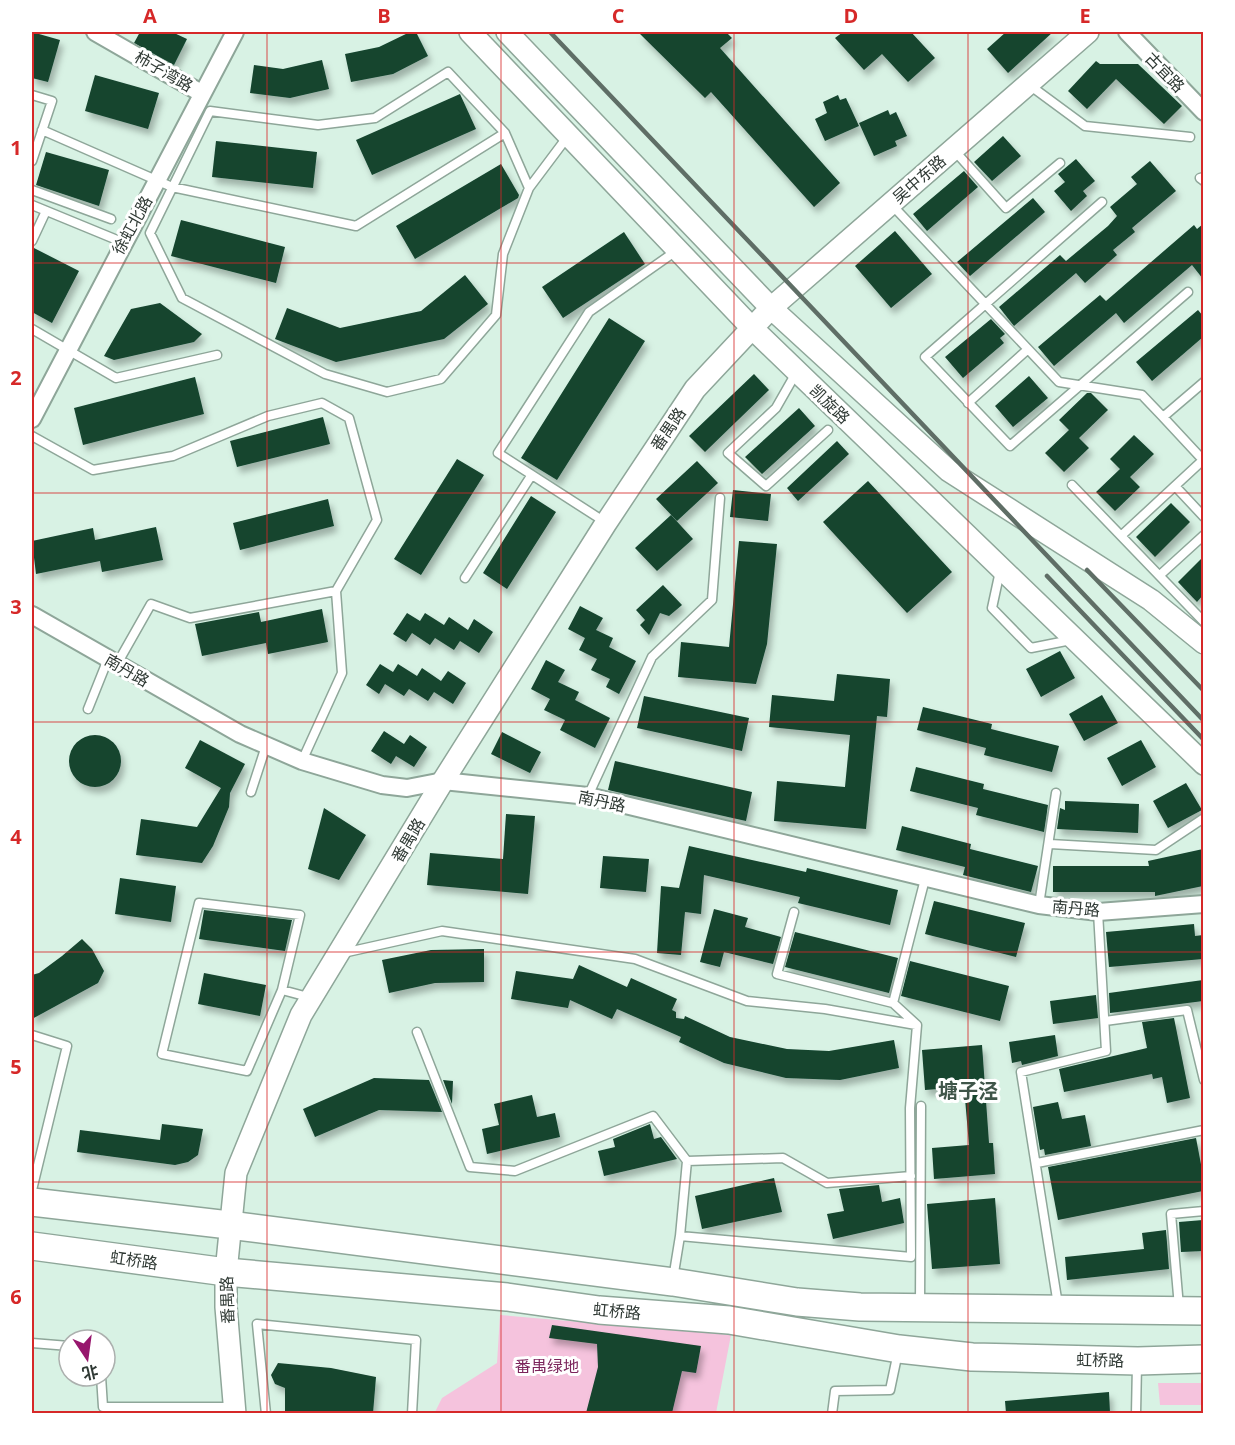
<svg xmlns="http://www.w3.org/2000/svg" width="1235" height="1445" viewBox="0 0 1235 1445" font-family="'Open Sans','Noto Sans SC',sans-serif">
<defs>
<filter id="shadow"><feDropShadow dx="3.5" dy="6" stdDeviation="3" flood-color="#0004"/></filter>
</defs>
<rect width="100%" height="100%" fill="#d8f2e4"/>
<path fill="#f5c3dd" d="M500,1315l231,20 -15,78 -282,1 8,-16 55,-35z
M1158,1383h45v22h-43z"/>
<path fill="#14442f" filter="url(#shadow)" d="M32,32l28,8 -12,42 -16,-4z
M140,32h32l15,7 -13,26 -40,-22z
M410,32h6l12,24 -35,18 -42,8 -6,-28 34,-7z
M638,32h88l6,6 -12,10 120,135 -26,24 -103,-115 -6,6z
M843,32h68l24,26 -27,24 -26,-28 -18,16 -29,-32z
M1006,32h47l-45,41 -21,-24z
M322,60l7,29 -39,9 -40,-5 4,-28 29,4z
M1096,61l4,3h38l44,42 -18,18 -48,-45 -29,30 -19,-18z
M95,75l64,18 -11,36 -63,-18z
M460,94l16,35 -104,46 -16,-35z
M838,95l2,5 6,-2 13,28 -34,15 -10,-22 12,-6 -4,-11z
M888,110l2,5 6,-3 11,24 -12,5 2,5 -23,10 -15,-33z
M1003,136l18,20 -29,25 -18,-19z
M216,141l101,11 -4,36 -101,-11z
M46,152l63,18 -10,36 -63,-21z
M1076,159l19,22 -12,10 4,5 -16,15 -17,-20 11,-9 -7,-8z
M1150,161l26,30 -44,37 3,4 -22,18 4,5 -32,28 -9,-10 -62,53 -15,-19 61,-52 6,6 42,-35 9,-10 -7,-9 27,-23 -6,-7z
M501,164l18,31 -1,3 -103,61 -19,-33z
M964,171l14,16 -51,44 -14,-17z
M1033,198l12,14 -75,64 -13,-14z
M181,220l104,27 -9,36 -105,-27z
M1203,224v55l-11,-14 -68,58 -8,-10 -62,53 -16,-19 62,-52 6,6 88,-76 3,4z
M895,231l37,43 -41,34 -36,-42z
M624,232l21,32 -82,54 -21,-31z
M32,247l47,24 -27,52 -20,-11z
M465,275l23,29 -44,35 -108,23 -61,-23 12,-31 53,20 81,-17z
M160,303l42,31 -8,8 -80,18 -10,-4 27,-47z
M1198,310l5,6v21l-51,44 -16,-19z
M609,318l36,23 -88,139 -36,-22z
M991,319l14,15 -5,4 4,5 -41,35 -18,-21z
M754,374l15,16 -64,62 -16,-16z
M1029,376l19,22 -35,29 -18,-21z
M195,377l9,37 -121,31 -9,-37z
M1087,393h4l17,17 -29,28 10,10 -25,24 -19,-19 24,-23 -10,-10z
M799,408l16,18 -53,48 -17,-17z
M323,417l7,27 -93,23 -7,-26z
M1134,435l20,19 -24,23 10,10 -25,24 -19,-19 24,-23 -10,-10z
M837,441l12,13 -51,47 -11,-13z
M457,459l27,16 -63,100 -27,-16z
M697,461l21,22 -41,38 -21,-22z
M868,481l84,91 -45,41 -84,-91z
M733,490l38,4 -3,27 -38,-4z
M531,496l25,16 -49,77 -24,-16z
M328,499l6,27 -94,24 -7,-27z
M1171,503l19,19 -35,35 -19,-20z
M671,515l22,24 -36,32 -22,-23z
M156,527l7,33 -61,12 -2,-11 -64,13 -4,-33 61,-13 2,12z
M739,541l38,3 -10,100 -11,40 -78,-7 3,-35 48,5z
M1203,557v38l-6,7 -19,-20z
M663,585l19,20 -13,11 -9,-3 -11,22 -9,-10 5,-5 -9,-10z
M580,606l23,12 -7,12 17,8 -4,9 27,14 -17,33 -13,-7 4,-8 -19,-9 6,-11 -18,-9 6,-12 -17,-9z
M322,609l6,33 -60,12 -2,-11 -64,13 -7,-32 64,-12 2,10z
M407,613l13,8 5,-8 19,12 5,-8 19,13 6,-11 19,13 -14,21 -19,-12 -6,9 -19,-12 -5,7 -18,-12 -6,9 -13,-8z
M1060,651l15,27 -34,19 -15,-28z
M546,660l19,10 -7,12 21,10 -4,8 35,18 -15,30 -35,-18 5,-10 -21,-10 6,-11 -19,-10z
M380,664l13,8 5,-8 19,12 5,-8 19,13 7,-10 18,12 -13,21 -19,-12 -6,9 -19,-12 -5,7 -19,-12 -6,10 -13,-9z
M837,674l53,5 -3,38 -10,-1 -11,113 -92,-8 3,-40 68,6 5,-52 -81,-8 3,-32 62,6z
M1102,695l16,28 -34,18 -15,-27z
M644,696l105,22 -7,33 -105,-23z
M923,707l69,17 -1,5 68,17 -7,26 -68,-17 2,-7 -69,-18z
M384,731l20,13 6,-9 17,12 -13,20 -18,-11 -5,8 -20,-13z
M502,732l39,20 -11,21 -39,-19z
M69 761a26 26 0 1 1 52 0a26 26 0 1 1-52 0Z
M200,740l45,24 -15,29 -1,14 -16,39 -11,17 -66,-8 5,-36 56,8 24,-39 -36,-20z
M1141,740l15,27 -34,19 -15,-28z
M615,761l137,31 -6,29 -138,-31z
M916,767l68,17 -1,5 65,16 -4,27 -68,-17 2,-7 -68,-17z
M1186,783l16,27 -34,18 -15,-27z
M1065,801l74,3 -1,29 -81,-4 3,-21 5,2z
M324,808l42,27 -27,45 -31,-11z
M506,814l29,2 -7,78 -101,-9 3,-32 73,6z
M902,826l69,18 -1,5 68,17 -7,26 -68,-17 2,-8 -69,-17z
M689,846l117,26 1,-4 91,22 -8,35 -92,-22 2,-6 -96,-22 -3,39 -16,-2 -4,43 -24,-2 4,-67 18,2z
M1203,849v37l-48,10v-4h-102v-26h96l-1,-5z
M603,856l46,3 -3,33 -46,-4z
M120,878l56,8 -5,36 -56,-8z
M934,901l91,22 -9,34 -91,-23z
M714,909l34,9 -3,9 36,10 -8,27 -49,-12 -4,15 -20,-5z
M204,910l88,10 -7,31 -86,-12z
M1194,924l1,12 8,-1v24l-94,8 -3,-35z
M795,932l103,26 -9,35 -104,-26z
M82,939l10,10 12,22 -6,12 -66,36v-44l7,-2 23,-17z
M484,949v33l-49,1 -46,10 -7,-33 49,-10z
M910,961l99,25 -9,35 -99,-25z
M579,965l48,22 4,-9 46,21 -5,11 4,2v6l8,1 1,-3 45,21 57,12 42,2 65,-11 5,28 -59,12 -54,-2 -62,-15 -45,-21 2,-5 -64,-28 -5,10 -42,-19 -2,8 -57,-9 5,-28 57,8z
M204,973l62,12 -6,31 -62,-12z
M1203,980v21l-93,12 -1,-20z
M1096,995l2,23 -45,6 -3,-23z
M1174,1018l16,80 -23,5 -5,-26 -9,2 -1,-5 -88,18 -5,-23 88,-21 -5,-26z
M1055,1035l3,21 -36,9 -1,-4 -9,2 -3,-21z
M982,1045l7,98h4l2,31 -61,5 -2,-31 37,-3 -5,-58 -39,3 -3,-40z
M374,1078l55,2 13,32 -63,-2 -64,27 -12,-28z
M443,1080l10,1 -1,23z
M532,1095l5,22 18,-4 5,24 -73,17 -5,-25 17,-4 -5,-21z
M1058,1102l4,17 23,-4 6,31 -46,9 -1,-6 -4,1 -7,-43z
M162,1124l41,5 -5,26 -10,7 -13,3 -98,-13 3,-22 80,10z
M650,1124l4,15 7,-2 16,22 -73,17 -6,-25 17,-4 -2,-8z
M1196,1138l7,37v16l-145,29 -10,-53z
M774,1178l8,34 -80,17 -7,-33z
M879,1185l3,17 18,-4 4,25 -71,16 -6,-25 17,-3 -5,-22z
M995,1198l5,66 -68,5 -5,-65z
M1203,1220v31l-22,1 -2,-30z
M1166,1230l3,39 -102,11 -2,-23 79,-8 -2,-16z
M552,1325l149,21 -5,27 -14,-2 -10,42h-86l12,-46 -1,-23 -48,-6z
M278,1363l53,5 45,9 -3,36h-88v-25l-10,-4 -4,-9z
M1109,1392l1,21h-104l-1,-12z"/>
<g fill="none" stroke-linecap="round" stroke-linejoin="round">
<defs>
<path id="service" d="M1028,84l57,42 105,11
M32,95l20,6 -20,60
M42,130l130,57 184,39 149,-93
M953,149l53,59 54,-45
M1204,177l-4,1 4,3
M529,188l-24,-55 -57,-61 -73,46 -57,7 -108,-14 -60,122 32,65 143,76 62,18 54,-13 55,-64 7,-61 26,-66 39,-52
M32,190l79,29
M1102,202l-177,155 85,89 178,-154
M891,204l168,178 83,13 21,22
M32,205l90,37
M32,241l14,-30
M32,329l84,49 101,-23
M796,373l-20,35 -48,45 38,33 62,-56
M968,403l59,-53
M32,436l61,34 80,-14 95,-40 54,-13 27,15 28,102 -41,71
M1072,485l132,137
M1175,486l29,31
M605,522l-107,-69 91,-141 87,-61
M1122,535l81,-75 -40,-43 41,-35
M1000,571l-8,37 39,40 40,-8
M1160,575l44,-40
M465,578l66,-102
M117,664l34,-60 39,14 146,-27 6,82 -40,88
M88,709l20,-50
M251,792l15,-46
M588,796l64,-139 60,-57 8,-102
M1050,844l106,6 48,-32
M1039,905l17,-112
M794,912l-17,62 116,29
M343,953l99,-22 193,28 112,42 78,8 91,16
M282,990l18,-75 -101,-12 -37,151 85,17 35,-81 30,8
M1105,1021l82,-11 17,70
M417,1032l53,135 45,4 138,-55 34,45 96,-3 44,25 84,-7
M32,1035l35,11 -35,144
M1037,1163l167,-33
M680,1236l7,-75
M673,1279l7,-43 231,21 -1,-149 7,-83 -24,-22 32,-124
M920,1304l1,-198
M1058,1305l-37,-233 85,-21 -8,-139
M1179,1307l-8,-93 33,-3
M32,1343l37,3
M101,1376l2,31h131
M266,1414l-9,-90 159,16 -4,74
M832,1414l3,-23 55,-1 8,-38
M1136,1414l1,-50"/>
<path id="minor" d="M95,32l106,61
M1127,32l77,80
M32,419l203,-387
M32,615l208,119 62,27 80,24 25,3 36,-7 145,15 451,109 59,7 106,-8"/>
<path id="tertiary" d="M470,32l281,295 453,437
M507,32l264,276 178,163 202,129 53,43
M235,1414l-9,-107v-35l10,-99 65,-158 142,-234 163,-258 89,-134 76,-81 317,-276"/>
<path id="primary" d="M32,1202l197,23 444,57 124,20 63,5 344,4
M32,1246l194,26 281,25 92,13 130,10 170,29 73,8 166,4 66,-2"/>
</defs>
<use href="#service" stroke="#8ea699" stroke-width="11"/>
<use href="#minor" stroke="#8ea699" stroke-width="20"/>
<use href="#tertiary" stroke="#8ea699" stroke-width="24"/>
<use href="#primary" stroke="#8ea699" stroke-width="30"/>
<use href="#service" stroke="#fff" stroke-width="8"/>
<use href="#minor" stroke="#fff" stroke-width="16"/>
<use href="#tertiary" stroke="#fff" stroke-width="21"/>
<use href="#primary" stroke="#fff" stroke-width="27"/>
<path stroke="#5f6e66" stroke-width="4.5" d="M550,32l654,689
M1087,570l117,121
M1047,576l157,164"/>
</g>
<path fill="none" stroke="#d62828" stroke-width="1.5" stroke-opacity="0.55" d="M267,32v1382M501,32v1382M734,32v1382M968,32v1382M32,263h1172M32,493h1172M32,722h1172M32,952h1172M32,1182h1172"/>
<g text-anchor="middle" dominant-baseline="central" stroke-width="6" stroke-linejoin="round" paint-order="stroke">
<g font-size="16" fill="#303a35" stroke="#fff">
<text transform="translate(164 71) rotate(30)">柿子湾路</text>
<text transform="translate(1165 72) rotate(46)">古宜路</text>
<text transform="translate(919 179) rotate(-41)">吴中东路</text>
<text transform="translate(132 225) rotate(-61)">徐虹北路</text>
<text transform="translate(830 404) rotate(44)">凯旋路</text>
<text transform="translate(668 429) rotate(-56)">番禺路</text>
<text transform="translate(127 670) rotate(30)">南丹路</text>
<text transform="translate(602 801) rotate(12)">南丹路</text>
<text transform="translate(408 840) rotate(-59)">番禺路</text>
<text transform="translate(1076 908) rotate(5)">南丹路</text>
<text transform="translate(134 1260) rotate(8)">虹桥路</text>
<text transform="translate(227 1300) rotate(-92)">番禺路</text>
<text transform="translate(617 1311) rotate(5)">虹桥路</text>
<text transform="translate(1100 1360) rotate(1)">虹桥路</text>
</g>
<g font-size="16" fill="#7b245b" stroke="#fff">
<text x="547" y="1366">番禺绿地</text>
</g>
<g font-size="20" font-weight="bold" fill="#3f5549" stroke="#fff">
<text x="968" y="1090">塘子泾</text>
</g>
</g>
<rect width="1235" height="1445" fill="none" stroke="#ffffff" stroke-width="66"/>
<g transform="translate(87 1358) rotate(167)"><circle r="28" fill="#ffffff" stroke="#acb0ae" stroke-width="1.5"/>
<path d="M0-4.5L10 22L0 15L-10 22Z" fill="#97166d"/>
<text y="-9" font-size="16" font-weight="bold" text-anchor="middle" fill="#303a35">北</text>
</g>
<rect x="33" y="33" width="1169" height="1379" fill="none" stroke="#d62828" stroke-width="2"/>
<g font-size="20" text-anchor="middle" font-weight="bold" fill="#d62828">
<text x="150" y="23">A</text>
<text x="384" y="23">B</text>
<text x="618" y="23">C</text>
<text x="851" y="23">D</text>
<text x="1085" y="23">E</text>
<text x="16" y="155">1</text>
<text x="16" y="385">2</text>
<text x="16" y="614">3</text>
<text x="16" y="844">4</text>
<text x="16" y="1074">5</text>
<text x="16" y="1304">6</text>
</g>
</svg>
